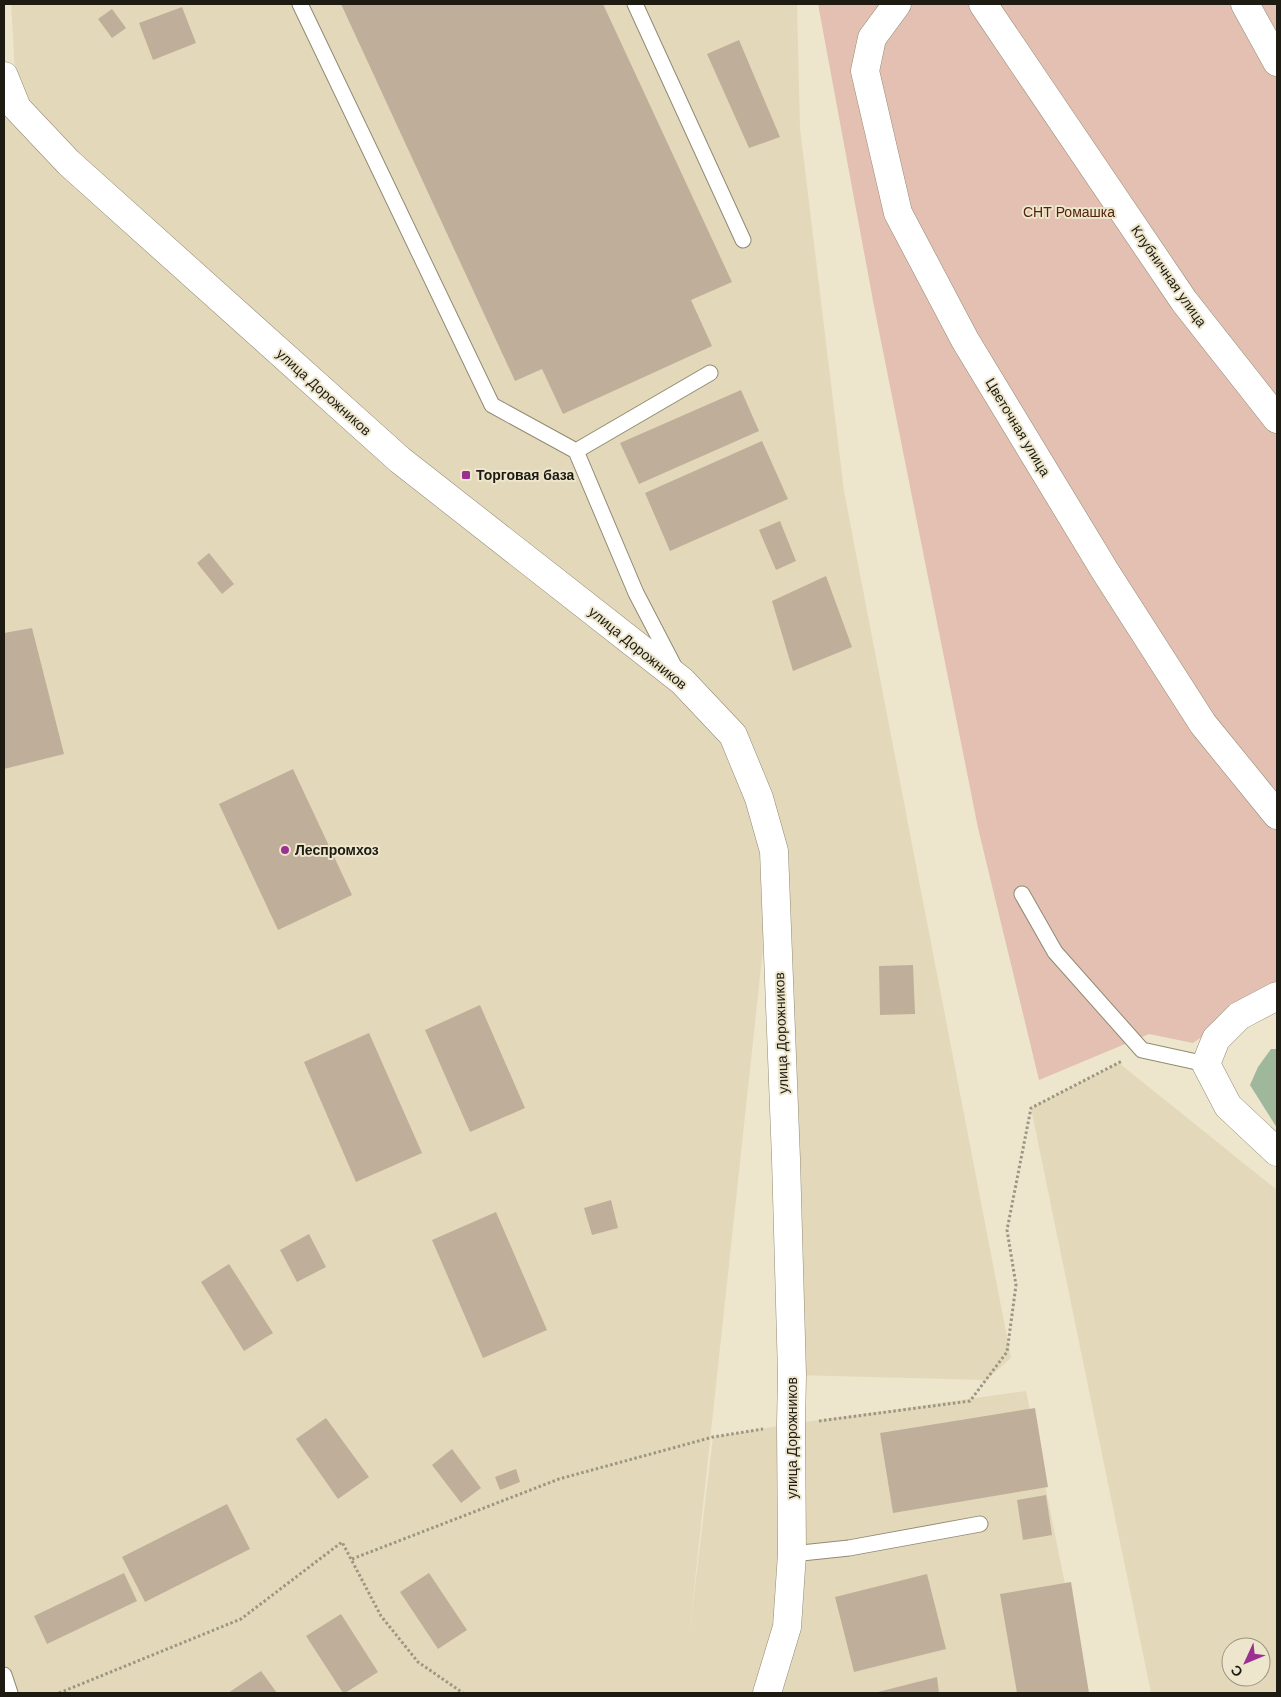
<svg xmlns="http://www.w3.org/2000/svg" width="1281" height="1697" viewBox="0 0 1281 1697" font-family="Helvetica,sans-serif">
<rect width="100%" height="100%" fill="#ede6cd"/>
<path fill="#e3d9ba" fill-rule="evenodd" d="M11,4h786l3,124 44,363 167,867 -25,22 -194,-5 -19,-519 -84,780 24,-199 78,-13 235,-33 61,302h-1083v-1589l13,3z
M1119,1063l158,127v503h-126l-120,-585zM1231,1647h30v30h-30z"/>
<path fill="#e3c0b1" d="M818,4h459v981l-84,58 -44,-9 -110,46 -61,-252 -104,-522z"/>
<path fill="#9fb89c" d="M1271,1049h6v79l-27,-43 8,-18z"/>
<path fill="#bfae9a" d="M341,4h262l129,278 -41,18 21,46 -149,68 -21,-45 -27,12z
M182,7l14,36 -43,17 -14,-37z
M112,9l14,19 -14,10 -14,-19z
M739,40l41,97 -31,11 -42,-94z
M741,390l18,41 -120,53 -19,-41z
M762,441l26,58 -118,52 -25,-58z
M780,521l16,40 -20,9 -17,-40z
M209,553l25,31 -12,10 -25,-31z
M826,576l26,71 -59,24 -21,-70z
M32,628l32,126 -60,15v-136z
M293,769l59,126 -74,35 -59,-126z
M913,965l2,49 -35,1 -1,-49z
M480,1005l45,103 -55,24 -45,-102z
M369,1033l53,120 -66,29 -52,-120z
M611,1200l7,28 -26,7 -8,-27z
M496,1212l51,118 -64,28 -51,-118z
M309,1234l17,33 -29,15 -17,-32z
M229,1264l44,69 -29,18 -43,-69z
M1035,1408l13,79 -155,26 -13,-80z
M326,1418l43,59 -31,22 -42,-60z
M452,1449l29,39 -20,15 -29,-38z
M516,1469l4,13 -20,8 -5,-13z
M1046,1495l6,40 -29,5 -6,-40z
M227,1504l23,45 -105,53 -23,-45z
M124,1573l13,28 -90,43 -13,-28z
M429,1573l38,57 -29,19 -38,-57z
M927,1574l19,75 -92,23 -19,-75z
M1071,1582l18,111h-72l-17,-99z
M341,1614l37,58 -33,21h-2l-37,-57z
M261,1671l16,22h-49z
M937,1677l2,16h-65z"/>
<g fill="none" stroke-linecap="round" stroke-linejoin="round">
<defs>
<path id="service" d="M300,4l192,401 84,46
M635,4l108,236
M675,668l-39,-75 -60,-142 134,-78
M1022,894l33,58 87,98 64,14
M792,1554l57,-6 131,-24
M4,1675l6,18"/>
<path id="minor" d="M897,4l-25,34 -7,33 33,142 67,127 140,231 98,153 74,91
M983,4l201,297 93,118
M1245,4l32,58
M1277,996l-38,20 -23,23 -10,25 22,42 49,46"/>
<path id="tertiary" d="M4,76l13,32 52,55 331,297 282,221 51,54 26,63 15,53 12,308 6,216 -1,49 1,130 -5,73 -20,66"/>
</defs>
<use href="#service" stroke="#918a73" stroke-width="17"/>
<use href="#minor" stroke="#918a73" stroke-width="29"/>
<use href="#tertiary" stroke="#918a73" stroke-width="29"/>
<path stroke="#9b9683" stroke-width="3" stroke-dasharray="2.5 2.5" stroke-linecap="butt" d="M819,1421l151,-20 37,-49 9,-67 -9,-55 24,-122 91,-47
M352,1559l207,-80 154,-42 50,-8
M59,1693l182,-74 101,-77 39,74 37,46 45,31"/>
<use href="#service" stroke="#fff" stroke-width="15"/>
<use href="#minor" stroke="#fff" stroke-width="28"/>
<use href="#tertiary" stroke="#fff" stroke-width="28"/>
</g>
<g fill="#9b3092" stroke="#ede6cd" stroke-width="2">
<rect x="461" y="470" width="10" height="10" rx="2.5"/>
<circle cx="285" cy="850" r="5"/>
</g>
<g text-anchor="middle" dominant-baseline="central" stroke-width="4" stroke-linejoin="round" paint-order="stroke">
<g font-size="14" fill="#53230b" stroke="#ede6cd">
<text x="1069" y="212">СНТ Ромашка</text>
</g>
<g font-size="14" fill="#1d1b12" stroke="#ede6cd">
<text transform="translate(1169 276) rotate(55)">Клубничная улица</text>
<text transform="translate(324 392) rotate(42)">улица Дорожников</text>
<text transform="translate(1018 427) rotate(59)">Цветочная улица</text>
<text transform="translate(638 648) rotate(39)">улица Дорожников</text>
<text transform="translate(781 1033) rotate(-92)">улица Дорожников</text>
<text transform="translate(792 1438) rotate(-90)">улица Дорожников</text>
</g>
<g font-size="14" font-weight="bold" fill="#1d1b12" stroke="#ede6cd" text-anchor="start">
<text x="476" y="475">Торговая база</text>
<text x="295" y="850">Леспромхоз</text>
</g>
</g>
<rect width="1281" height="1697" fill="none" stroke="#1d1b12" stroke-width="10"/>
<g transform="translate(1246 1662) rotate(226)"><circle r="24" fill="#ede6cd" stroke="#9a9582"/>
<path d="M0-4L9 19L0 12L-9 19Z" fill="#9b3092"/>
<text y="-8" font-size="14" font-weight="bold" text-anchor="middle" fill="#1d1b12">С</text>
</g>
</svg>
